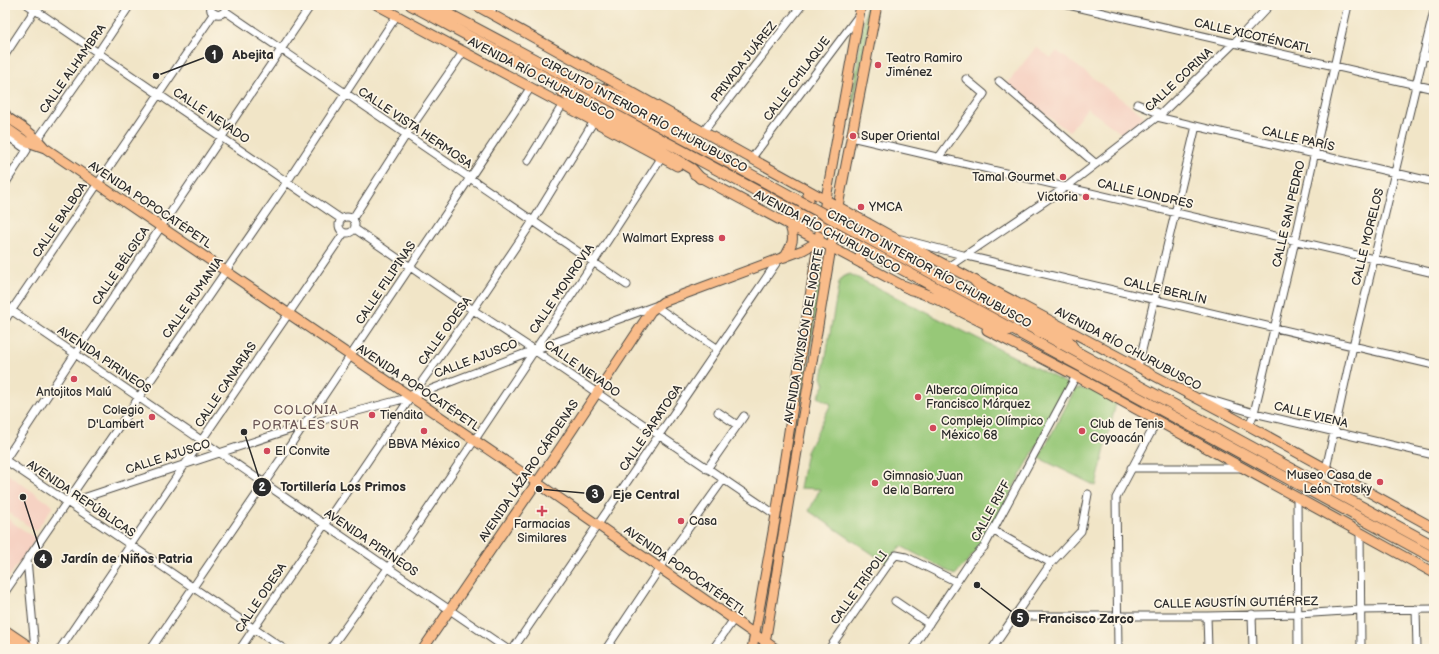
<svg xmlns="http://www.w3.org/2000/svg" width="1439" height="654" viewBox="0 0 1439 654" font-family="'Balsamiq Sans',sans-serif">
<defs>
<pattern id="grass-dots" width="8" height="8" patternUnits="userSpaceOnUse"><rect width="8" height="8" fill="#97c878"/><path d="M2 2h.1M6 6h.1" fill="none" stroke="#7ba363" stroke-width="1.8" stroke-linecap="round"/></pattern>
</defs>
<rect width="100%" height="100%" fill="#fcf5e5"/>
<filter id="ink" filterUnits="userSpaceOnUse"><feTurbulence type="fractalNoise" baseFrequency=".025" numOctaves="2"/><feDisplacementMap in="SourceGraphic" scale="8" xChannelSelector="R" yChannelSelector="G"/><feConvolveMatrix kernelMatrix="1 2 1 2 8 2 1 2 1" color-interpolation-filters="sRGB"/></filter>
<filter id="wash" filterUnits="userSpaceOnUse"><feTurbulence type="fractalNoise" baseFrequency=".012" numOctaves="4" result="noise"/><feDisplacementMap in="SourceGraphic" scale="16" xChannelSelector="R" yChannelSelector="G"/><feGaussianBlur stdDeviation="0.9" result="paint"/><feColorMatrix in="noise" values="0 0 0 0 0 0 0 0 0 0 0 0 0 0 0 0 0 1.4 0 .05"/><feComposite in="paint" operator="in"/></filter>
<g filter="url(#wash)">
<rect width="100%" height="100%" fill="#f1e5c7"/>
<path fill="#f6d2c3" d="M1036,47l15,11 6,-7 87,65 -12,12 -4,-2 -6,8 -35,-26 -18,24 -62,-48z
M6,473l47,33 -17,25 -31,-21z
M5,517l31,22 -31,43z"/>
<path fill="url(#grass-dots)" stroke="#617a52" d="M866,5h7l-20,100 -3,6z
M824,267l-56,332 1,-21 49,-308z"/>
<path fill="#97c878" stroke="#617a52" d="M850,274l220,111 -88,160 -27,30 -54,-29 -15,17 -77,-52 11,-22 -20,-1 7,-36 24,-48 -13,-7 7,-13 -3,-6 17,-95 3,-6z
M1075,389c14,-2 30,7 41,14l-20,83 -57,-28z"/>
</g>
<g filter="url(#ink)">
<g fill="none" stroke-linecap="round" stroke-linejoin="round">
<defs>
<path id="minor" d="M28,5l313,214
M210,5l1,6c5,4 9,5 14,0l1,-6
M1068,5l366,84
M225,11l402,274
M490,13l5,-8
M5,55l33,-50
M1423,55l11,3
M999,81l97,83
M1137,104l24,10
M1157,117l277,65
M703,132l99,-127
M5,134l22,16 -22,34
M851,137l583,136
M35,143l63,-90 32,-48
M939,157l45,-63 -18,-15
M751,159l108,-144
M528,161l35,-57
M339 225a8 8 0 1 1 16 0a8 8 0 1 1-16 0Z
M353,218l53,-83 58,-84
M355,229l118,81 61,40 242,165
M901,239l62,16 471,110
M948,267l118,-80 95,-73 73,-71 36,-38
M5,306l502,343
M5,320l209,-307
M1138,367l58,-241
M1201,397l53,16 180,42
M718,412l19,13
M1249,426l5,-13 41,-172 53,-236
M5,460l70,-106 236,-349
M5,460l279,189
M1131,468h112
M707,469l37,-53
M1326,469l27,-123 81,-335
M1297,498l1,151
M68,503l236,-78 107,-28 123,-47 121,-44 63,43
M994,531l57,32
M1360,532l1,117
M27,559l8,90
M5,592l282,-410 110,-167
M895,601l34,23
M1416,609l1,40
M1252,614l1,35
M1014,616h193l91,-2 62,-4 74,-1
M1207,616l1,33
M60,649l126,-186 158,-230
M151,649l153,-224 227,-338
M240,649l171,-252 62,-87 60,-89 61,-100
M330,649l58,-81 86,-127 119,-178 69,-106
M513,649l266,-390
M606,649l54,-81 63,-88
M713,649l21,-30
M829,649l63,-90 4,-4 10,2 51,25
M912,649l58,-87 14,-15 92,-171
M992,649l59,-86 30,-32 7,-37
M1118,649l-2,-151 41,-77"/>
<path id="major" d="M377,5l300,161
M475,5l416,231 358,190 185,102
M5,116c14,9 28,17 39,31
M5,127l20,14 20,7 53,36 438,298 240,167
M694,174l217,116
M795,228l6,-2 1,-2 7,-24 -2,-10
M785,257c7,-13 10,-17 5,-31
M862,264c-6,-19 7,-24 6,-41
M987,330l89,46 358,197
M5,630l28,19
M5,641l12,8
M423,649l140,-205 88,-133 12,-9 140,-52 16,-9
M752,649l24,-134 44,-283 41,-227
M764,649l74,-443 39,-201"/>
<path id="highway" d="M411,5l346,186
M432,5l331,176
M590,88l13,1 6,2 62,31 24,6
M562,91l11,10 48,26 71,42 8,9
M5,114l1,2
M889,250l545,296
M883,259l551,299
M975,281l12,14 79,42 8,12
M904,286l33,13 61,31 9,1"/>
</defs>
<use href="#minor" stroke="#494742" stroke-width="9"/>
<use href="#major" stroke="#494742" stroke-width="11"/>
<use href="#highway" stroke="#494742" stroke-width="12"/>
<use href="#minor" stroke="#fff" stroke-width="7"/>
<use href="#major" stroke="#f9bc8a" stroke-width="9"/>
<use href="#highway" stroke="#f9bc8a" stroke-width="10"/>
<defs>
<path id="highway-bridge" d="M763,181l126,69
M757,191l126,68"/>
</defs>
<use href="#highway-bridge" stroke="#494742" stroke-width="12" stroke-linecap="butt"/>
<use href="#highway-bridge" stroke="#f9bc8a" stroke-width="10"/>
</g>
</g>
<g fill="#d1495b" stroke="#fcf5e5" stroke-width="1.5">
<circle cx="878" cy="65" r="4"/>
<circle cx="853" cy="136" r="4"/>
<circle cx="1063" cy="177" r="4"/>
<circle cx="1086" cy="197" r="4"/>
<circle cx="861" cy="207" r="4"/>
<circle cx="722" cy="238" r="4"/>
<circle cx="74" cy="379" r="4"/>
<circle cx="918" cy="397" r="4"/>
<circle cx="372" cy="415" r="4"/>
<circle cx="152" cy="417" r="4"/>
<circle cx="933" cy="428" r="4"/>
<circle cx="424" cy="431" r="4"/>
<circle cx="1082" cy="431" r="4"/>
<circle cx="267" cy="451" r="4"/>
<circle cx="1380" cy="482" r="4"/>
<circle cx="875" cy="483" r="4"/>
<path d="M540 505h4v4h4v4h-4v4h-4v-4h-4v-4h4z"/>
<circle cx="681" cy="521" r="4"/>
</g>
<g text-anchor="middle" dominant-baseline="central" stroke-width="3.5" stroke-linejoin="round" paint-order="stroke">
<g font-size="12" fill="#2b2b2b" stroke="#fcf5e5">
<text transform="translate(1253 36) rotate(13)">CALLE XICOTÉNCATL</text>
<text transform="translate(744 62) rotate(-52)">PRIVADA JUÁREZ</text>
<text transform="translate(73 69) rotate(-55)">CALLE ALHAMBRA</text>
<text transform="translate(541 79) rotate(28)">AVENIDA RÍO CHURUBUSCO</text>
<text transform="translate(797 79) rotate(-53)">CALLE CHILAQUE</text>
<text transform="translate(1179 80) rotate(-43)">CALLE CORINA</text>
<text transform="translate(644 115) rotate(28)">CIRCUITO INTERIOR RÍO CHURUBUSCO</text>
<text transform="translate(211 116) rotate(34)">CALLE NEVADO</text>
<text transform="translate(415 128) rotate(34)">CALLE VISTA HERMOSA</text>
<text transform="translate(1298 139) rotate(13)">CALLE PARÍS</text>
<text transform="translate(1145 194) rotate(13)">CALLE LONDRES</text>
<text transform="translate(150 205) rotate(34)">AVENIDA POPOCATÉPETL</text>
<text transform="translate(1289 214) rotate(-77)">CALLE SAN PEDRO</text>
<text transform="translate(60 220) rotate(-56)">CALLE BALBOA</text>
<text transform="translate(827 232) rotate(28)">AVENIDA RÍO CHURUBUSCO</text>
<text transform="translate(1368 237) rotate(-76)">CALLE MORELOS</text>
<text transform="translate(121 266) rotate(-56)">CALLE BÉLGICA</text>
<text transform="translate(929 269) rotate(29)">CIRCUITO INTERIOR RÍO CHURUBUSCO</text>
<text transform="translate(386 283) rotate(-56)">CALLE FILIPINAS</text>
<text transform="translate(562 289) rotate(-56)">CALLE MONROVIA</text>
<text transform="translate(1165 291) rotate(13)">CALLE BERLÍN</text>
<text transform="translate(193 298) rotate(-55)">CALLE RUMANIA</text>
<text transform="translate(445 331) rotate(-54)">CALLE ODESA</text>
<text transform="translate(804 336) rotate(-80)">AVENIDA DIVISIÓN DEL NORTE</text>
<text transform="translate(1128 349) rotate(28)">AVENIDA RÍO CHURUBUSCO</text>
<text transform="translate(476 359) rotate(-21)">CALLE AJUSCO</text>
<text transform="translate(104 360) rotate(34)">AVENIDA PIRINEOS</text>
<text transform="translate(582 369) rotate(35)">CALLE NEVADO</text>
<text transform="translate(226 385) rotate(-56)">CALLE CANARIAS</text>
<text transform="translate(418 388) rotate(34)">AVENIDA POPOCATÉPETL</text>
<text transform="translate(1311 415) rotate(14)">CALLE VIENA</text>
<text transform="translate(651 428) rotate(-56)">CALLE SARATOGA</text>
<text transform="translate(168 457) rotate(-18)">CALLE AJUSCO</text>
<text transform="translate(529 471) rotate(-56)">AVENIDA LÁZARO CÁRDENAS</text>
<text transform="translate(81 499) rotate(34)">AVENIDA REPÚBLICAS</text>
<text transform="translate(991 511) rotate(-61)">CALLE RIFF</text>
<text transform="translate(371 543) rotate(34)">AVENIDA PIRINEOS</text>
<text transform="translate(685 571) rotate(35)">AVENIDA POPOCATÉPETL</text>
<text transform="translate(859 588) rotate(-54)">CALLE TRÍPOLI</text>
<text transform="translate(261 598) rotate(-56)">CALLE ODESA</text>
<text transform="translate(1236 603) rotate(-1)">CALLE AGUSTÍN GUTIÉRREZ</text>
</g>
<g font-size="12" fill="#2b2b2b" stroke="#fcf5e5" text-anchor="start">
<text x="886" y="58">Teatro Ramiro<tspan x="886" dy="14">Jiménez</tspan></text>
<text x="861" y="136">Super Oriental</text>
<text x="1055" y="177" text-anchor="end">Tamal Gourmet</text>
<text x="1078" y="197" text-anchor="end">Victoria</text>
<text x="869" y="207">YMCA</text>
<text x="714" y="238" text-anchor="end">Walmart Express</text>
<text x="926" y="390">Alberca Olímpica<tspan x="926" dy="14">Francisco Márquez</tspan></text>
<text x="74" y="392" text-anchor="middle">Antojitos Malú</text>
<text x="144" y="410" text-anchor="end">Colegio<tspan x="144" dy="14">D'Lambert</tspan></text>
<text x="380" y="415">Tiendita</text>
<text x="941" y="421">Complejo Olímpico<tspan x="941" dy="14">México 68</tspan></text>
<text x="1090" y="424">Club de Tenis<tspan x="1090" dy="14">Coyoacán</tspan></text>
<text x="424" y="444" text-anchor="middle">BBVA México</text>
<text x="275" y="451">El Convite</text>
<text x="1372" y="475" text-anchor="end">Museo Casa de<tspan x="1372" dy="14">León Trotsky</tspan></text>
<text x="883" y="476">Gimnasio Juan<tspan x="883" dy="14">de la Barrera</tspan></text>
<text x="689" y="521">Casa</text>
<text x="542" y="524" text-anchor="middle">Farmacias<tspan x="542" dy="14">Similares</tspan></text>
</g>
<g font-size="13" letter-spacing="1" fill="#6d5857" stroke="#fcf5e5">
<text x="306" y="410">COLONIA<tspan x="306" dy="15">PORTALES SUR</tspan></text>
</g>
</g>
<path fill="none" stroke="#2b2b2b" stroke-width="1.5" d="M156 76L214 54M244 432L262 487M539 489L595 494M23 497L43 559M977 585L1020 618"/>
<g fill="#2b2b2b" stroke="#fcf5e5" stroke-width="1.5">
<circle cx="156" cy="76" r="4"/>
<circle cx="244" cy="432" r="4"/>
<circle cx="539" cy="489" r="4"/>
<circle cx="23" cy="497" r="4"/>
<circle cx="977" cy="585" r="4"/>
<circle cx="214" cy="54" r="10"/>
<circle cx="262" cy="487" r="10"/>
<circle cx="595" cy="494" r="10"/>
<circle cx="43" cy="559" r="10"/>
<circle cx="1020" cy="618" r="10"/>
</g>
<g font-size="12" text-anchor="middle" font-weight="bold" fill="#fff">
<text x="214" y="59">1</text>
<text x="262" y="491">2</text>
<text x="595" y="498">3</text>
<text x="43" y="563">4</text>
<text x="1020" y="622">5</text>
</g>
<g font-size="13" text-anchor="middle" font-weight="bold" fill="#2b2b2b" stroke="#fcf5e5" stroke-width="3.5" stroke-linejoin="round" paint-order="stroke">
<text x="253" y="59">Abejita</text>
<text x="343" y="491">Tortillería Los Primos</text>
<text x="646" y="499">Eje Central</text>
<text x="127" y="563">Jardín de Niños Patria</text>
<text x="1086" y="623">Francisco Zarco</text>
</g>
<rect width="1439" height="654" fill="none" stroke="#fcf5e5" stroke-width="20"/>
</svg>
